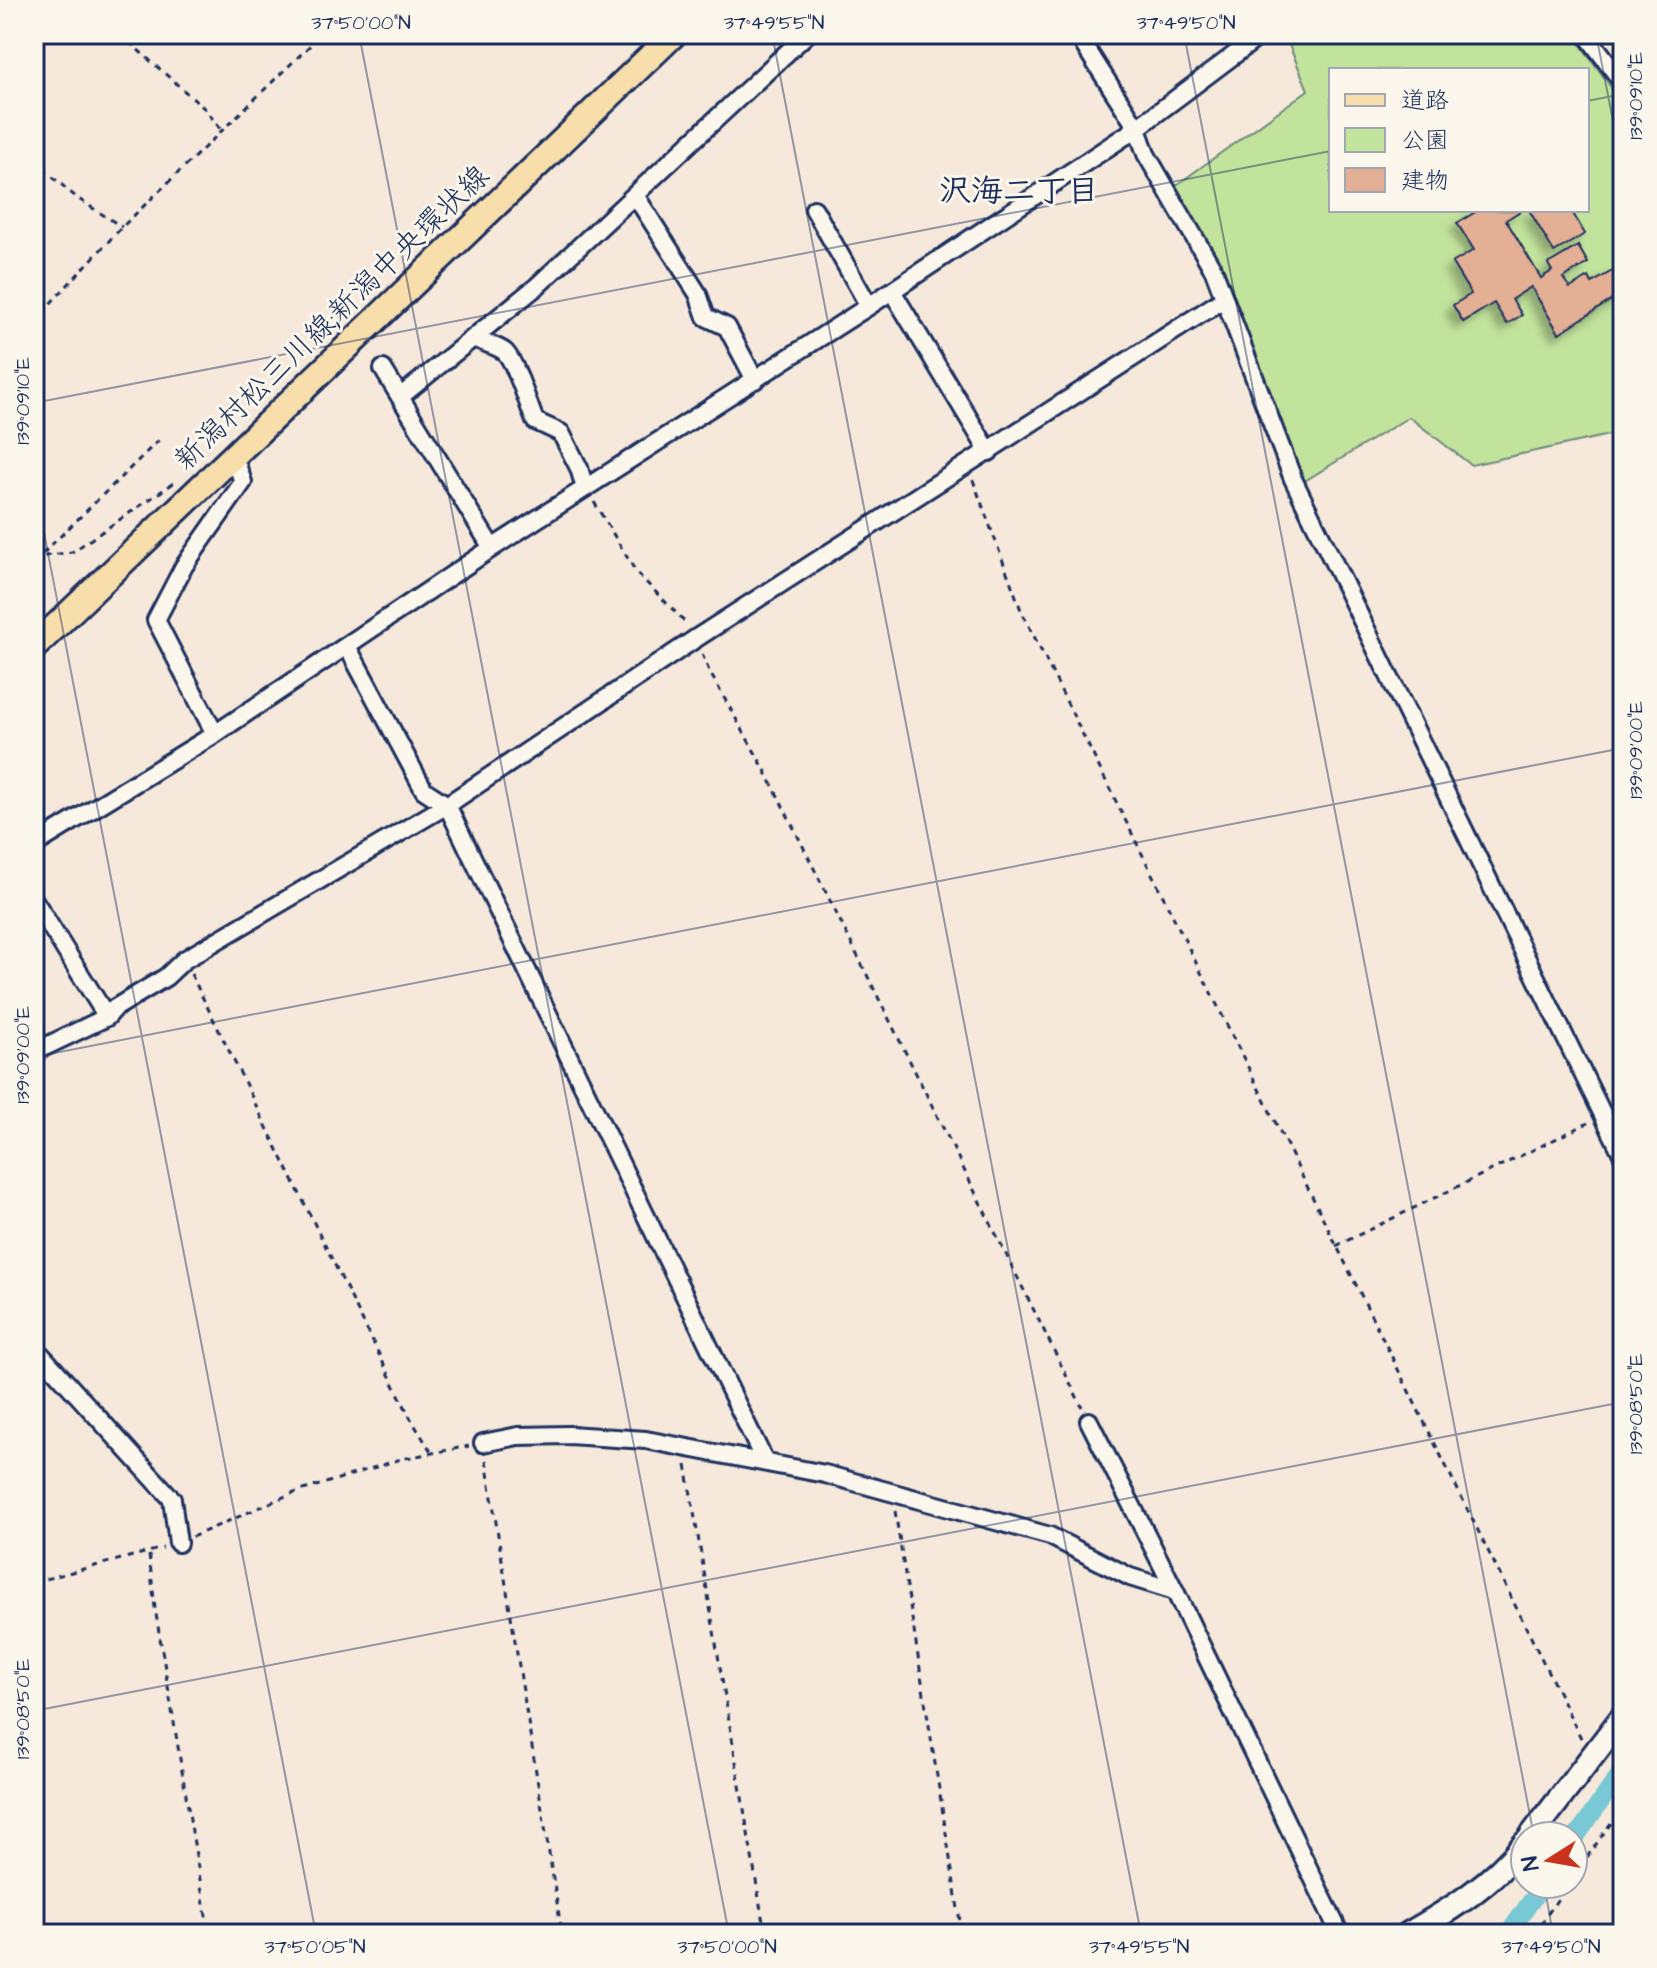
<svg xmlns="http://www.w3.org/2000/svg" width="1657" height="1968" viewBox="0 0 1657 1968" font-family="'Architects Daughter','Klee One',sans-serif">
<defs>
<filter id="shadow"><feDropShadow dx="-7" dy="7" stdDeviation="4" flood-color="#0004"/></filter>
</defs>
<rect width="100%" height="100%" fill="#f6e9db"/>
<filter id="ink" filterUnits="userSpaceOnUse"><feTurbulence type="fractalNoise" baseFrequency=".0125" numOctaves="2"/><feDisplacementMap in="SourceGraphic" scale="16" xChannelSelector="R" yChannelSelector="G"/><feConvolveMatrix kernelMatrix="1 2 1 2 8 2 1 2 1" color-interpolation-filters="sRGB"/></filter>
<g filter="url(#ink)">
<path fill="#c2e39c" stroke="#6e897d" stroke-width="2" fill-rule="evenodd" d="M1304,34h269l50,70v328l-152,33 -62,-48 -106,65 -80,-203 -52,-90 137,-99 -19,-45zM1331,70h256v140h-256z"/>
<g fill="none" stroke-linecap="round" stroke-linejoin="round">
<path stroke="#78c8d5" stroke-width="18" d="M1573,1841l50,-71
M1508,1934l35,-50"/>
</g>
<path fill="#e3af95" stroke="#1b2f5e" stroke-width="2" filter="url(#shadow)" d="M1479,210h43l-16,10 35,58 11,-7 -4,-7 30,-18 10,17 -25,15 7,10 19,-11 3,6 25,-15 6,10v15l-64,40 -28,-46 -19,12 10,16 -15,9 -13,-21 -31,19 -10,-17 18,-11 -19,-31 22,-13 -17,-27z
M1529,210h42l14,24 -31,18z"/>
<g fill="none" stroke-linecap="round" stroke-linejoin="round">
<defs>
<path id="street" d="M1077,34l60,94 9,26 68,117 79,208 330,677
M1586,34l37,49
M635,195l63,99 8,23 21,10 28,53
M814,209l55,97
M892,291l97,161
M476,339c8,4 22,7 29,13 11,11 23,52 30,69l26,12 18,35 6,20
M383,369l109,179
M400,397l136,-110 271,-253
M347,646l77,144 23,15 318,657
M215,734l-59,-114 28,-54 59,-84 -9,-26
M34,845l181,-111 277,-186 377,-242 268,-178 125,-94
M34,900l73,117
M34,1052l73,-35 8,-9 51,-31 18,-17 263,-155 248,-166 529,-340
M34,1347l138,152 6,44
M1089,1421l86,170 165,343
M483,1443l35,-7 51,-1 77,5 179,34 225,62 80,41 45,14"/>
<path id="secondary" d="M1531,1836l92,-120
M1408,1934c44,-25 85,-51 117,-91"/>
<path id="primary" d="M34,647l640,-613"/>
</defs>
<use href="#street" stroke="#1b2f5e" stroke-width="22"/>
<use href="#secondary" stroke="#1b2f5e" stroke-width="28"/>
<use href="#primary" stroke="#1b2f5e" stroke-width="30"/>
<path stroke="#1b2f5e" stroke-width="3" stroke-dasharray="6 6" stroke-linecap="butt" d="M120,34l85,75 17,22
M34,161l43,37 45,29
M34,321l88,-94 200,-193
M973,480l48,130 561,1130
M594,502l42,70 52,53
M34,553l5,4 33,-5 103,-70
M34,562l125,-122
M702,654l7,17 56,99 317,637
M191,974l221,447 20,32
M1336,1246l252,-123
M486,1460l76,474
M686,1465l79,469
M895,1511l67,423
M192,1537l96,-42 113,-36 68,-13
M149,1555l6,53 54,326
M34,1582l129,-34
M1573,1877l50,-71
M1534,1934l34,-50"/>
<use href="#street" stroke="#fbf7ec" stroke-width="16"/>
<use href="#secondary" stroke="#fbf7ec" stroke-width="22"/>
<use href="#primary" stroke="#f8deab" stroke-width="24"/>
</g>
</g>
<path fill="none" stroke="#1b2f5e" stroke-width="2" stroke-opacity="0.45" d="M359,34l370,1900M772,34l369,1900M1184,34l350,1802M1596,34l27,138M1587,101l36,-7M34,403l1297,-252M34,481l282,1453M34,1057l1589,-309M34,1711l1589,-309M1544,1884l9,50"/>
<g text-anchor="middle" dominant-baseline="central" stroke-width="6" stroke-linejoin="round" paint-order="stroke">
<g font-size="30" fill="#1b2f5e" stroke="#fbf7ec">
<text transform="translate(332 318) rotate(-44)">新潟村松三川線;新潟中央環状線</text>
</g>
<g font-size="32" font-weight="bold" fill="#1b2f5e" stroke="#fbf7ec">
<text x="1019" y="191">沢海二丁目</text>
</g>
</g>
<rect width="1657" height="1968" fill="none" stroke="#fbf7ec" stroke-width="88"/>
<rect x="1329" y="68" width="260" height="144" fill="#fbf7ec" stroke="#a1a7b3" stroke-width="2"/>
<rect x="1345" y="94" width="40" height="12" fill="#f8deab" stroke="#a1a7b3" stroke-width="2"/>
<text x="1401" y="108" font-size="24" fill="#1b2f5e">道路</text>
<rect x="1345" y="128" width="40" height="24" fill="#c2e39c" stroke="#a1a7b3" stroke-width="2"/>
<text x="1401" y="148" font-size="24" fill="#1b2f5e">公園</text>
<rect x="1345" y="168" width="40" height="24" fill="#e3af95" stroke="#a1a7b3" stroke-width="2"/>
<text x="1401" y="188" font-size="24" fill="#1b2f5e">建物</text>
<g transform="translate(1549 1860) rotate(259)"><circle r="38" fill="#fbf7ec" stroke="#a1a7b3" stroke-width="2"/>
<path d="M0-6L14 30L0 20L-14 30Z" fill="#c8321e"/>
<text y="-12" font-size="22" font-weight="bold" text-anchor="middle" fill="#1b2f5e">N</text>
</g>
<rect x="44" y="44" width="1569" height="1880" fill="none" stroke="#1b2f5e" stroke-width="3"/>
<g font-size="20" text-anchor="middle" fill="#1b2f5e">
<text x="361" y="29">37°50'00"N</text>
<text x="774" y="29">37°49'55"N</text>
<text x="1186" y="29">37°49'50"N</text>
<text transform="translate(1635 96) rotate(-90)" y="7">139°09'10"E</text>
<text transform="translate(22 401) rotate(-90)" y="7">139°09'10"E</text>
<text transform="translate(1635 750) rotate(-90)" y="7">139°09'00"E</text>
<text transform="translate(22 1055) rotate(-90)" y="7">139°09'00"E</text>
<text transform="translate(1635 1404) rotate(-90)" y="7">139°08'50"E</text>
<text transform="translate(22 1709) rotate(-90)" y="7">139°08'50"E</text>
<text x="315" y="1953">37°50'05"N</text>
<text x="727" y="1953">37°50'00"N</text>
<text x="1139" y="1953">37°49'55"N</text>
<text x="1551" y="1953">37°49'50"N</text>
</g>
</svg>
